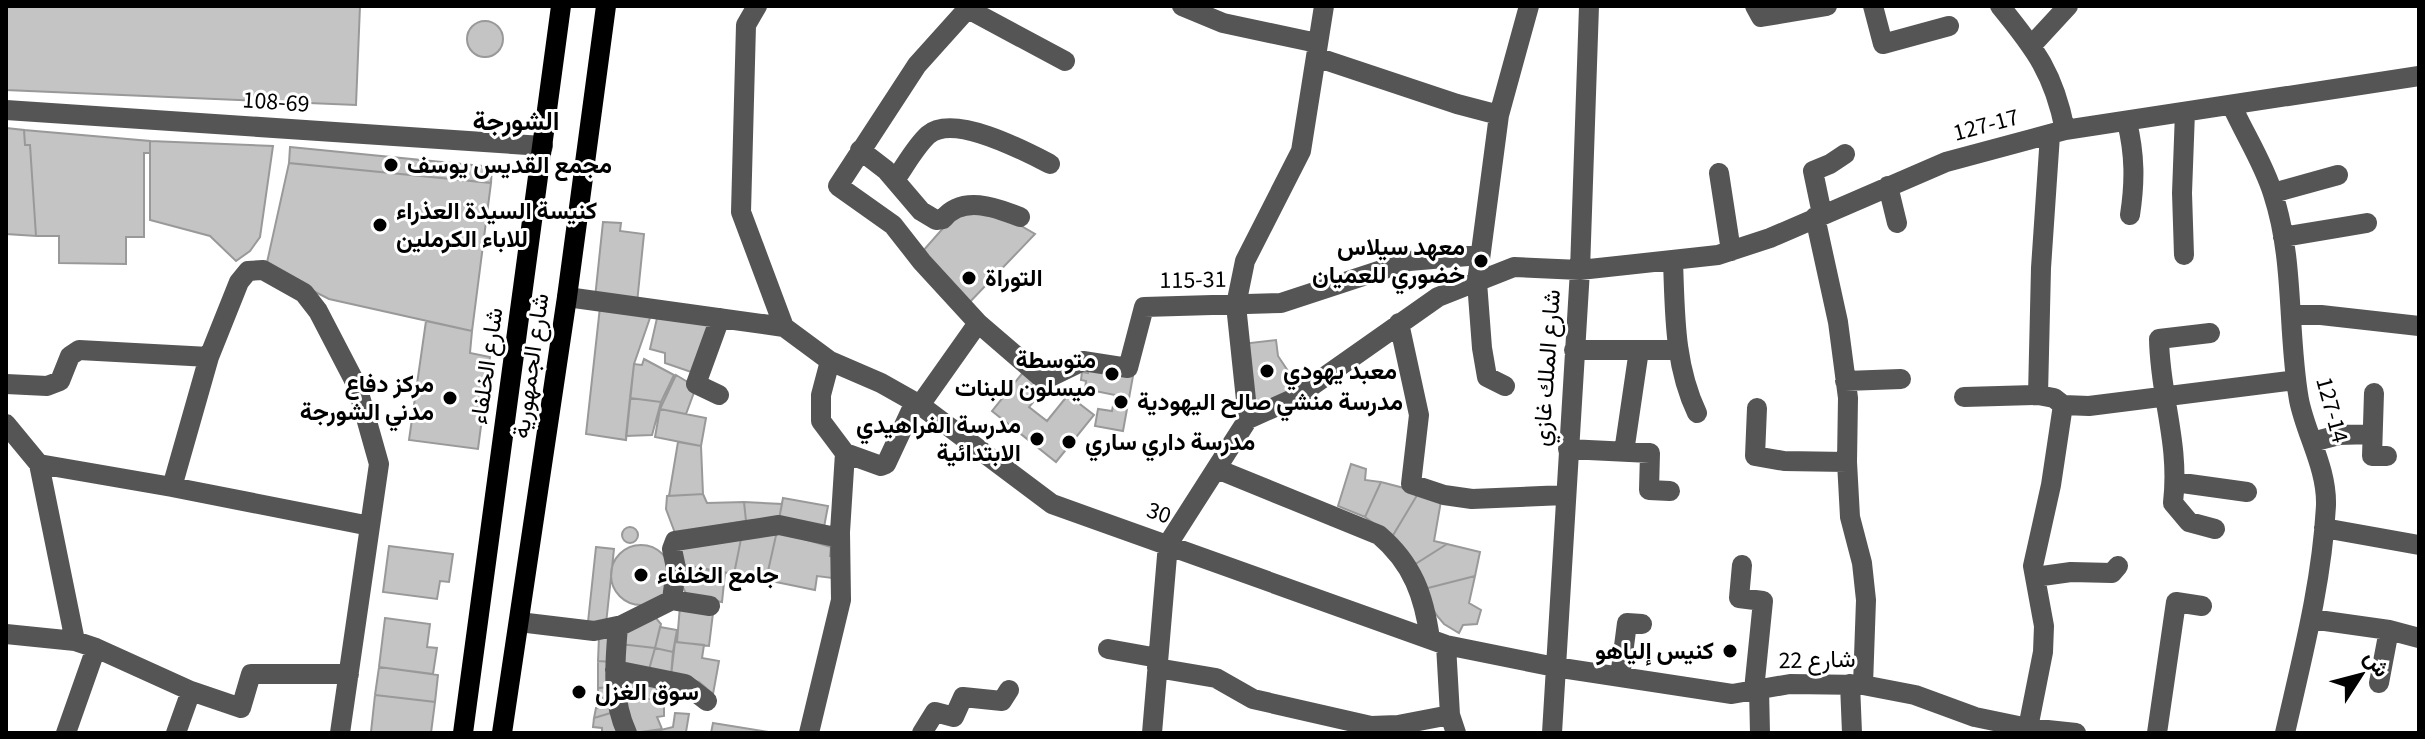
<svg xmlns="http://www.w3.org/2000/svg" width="2425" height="739" viewBox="0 0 2425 739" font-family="'Source Sans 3',Vazirmatn,sans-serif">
<rect width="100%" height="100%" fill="#fff"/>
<path fill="#c4c4c4" stroke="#999" stroke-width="2" d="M6,6h354l-4,99 -350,-15z
M467 39a18 18 0 1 1 36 0a18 18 0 1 1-36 0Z
M6,128l18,2 1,15h5l6,91 -30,-2z
M24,130l126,11v12h-6v84h-18v27l-67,-1v-27h-23l-6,-91h-5z
M150,141l123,5 -13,91 -10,14 -14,10 -26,-25 -60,-16z
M290,147l202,20 -1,16 -202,-20z
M289,163l202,20 -19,148 -143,-32 -63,-32z
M967,211l34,3 34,20 -68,71 -45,-53 30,-34z
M603,222l18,1 -1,8 24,3 -7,69 -42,-5z
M600,307l51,8 -17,49 -8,76 -40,-6z
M657,318l55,7 -18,48 -29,-10v-10l-15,-4z
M426,321l46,10 -2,22 20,4 -12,92 -69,-9z
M1276,340l2,16 20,30 -45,25 -12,-67z
M644,359l30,16 -13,27 -31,-4 4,-34 8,1z
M1089,368l44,8 -10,55 -28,-5 3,-17 14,2 3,-16 -30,-6 1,-8 -5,-1 1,-8 6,1z
M1025,370l21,17 -17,20 18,14 21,-26 26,20 -38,47 -64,-51z
M676,375l20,12 -10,27 -26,-5z
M630,398l31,4 -9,33 -26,1z
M660,409l46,9 -5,28 -46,-9z
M678,442l23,4 2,48 -34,2z
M1351,464l15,5 -1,11 16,2 -16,35 -27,-11z
M1381,482l38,10 -27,45 -27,-20z
M1419,492l22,9 -7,40 13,3 -33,21 -22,-28z
M703,494l4,9 37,-1 2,19 -71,12 -9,-24 1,-13z
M783,498l45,8 -4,21 -45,-8z
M744,502l38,2 -3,15 -33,2z
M622 535a8 8 0 1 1 16 0a8 8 0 1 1-16 0Z
M777,531l-11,49 -32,-6 8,-40z
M777,531l54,16 -1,9h5l-3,22 -15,-2 -2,14 -49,-10z
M742,534l-8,40 -50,-9 -6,-17z
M1447,544l33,8 -5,24 -51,13 -10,-24z
M611 575a30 30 0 1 1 60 0a30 30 0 1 1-60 0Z
M389,546l64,8 -4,28 -9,-1 -3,18 -54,-7z
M596,547l18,2 -8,75 -18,-2z
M684,565l41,8 -3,29 -35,-6 -7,-15z
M1475,576l-6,27 12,7 -4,14 -14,1 -4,8 -15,-9 -6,-7 -8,-12 -6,-16z
M680,606l33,7 -4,33 -32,-4z
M655,617l6,7 -6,24 -35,-4 5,-14z
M385,618l45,6 -3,23 10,1 -4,26 -54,-7z
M660,627l17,3 -4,22 -18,-4z
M599,636h14l-1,26 -14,-1z
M675,642l29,3 -2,13 17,3 -6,33 -14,-12 -28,-6z
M620,644l35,4 -7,25 -28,-7z
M655,648l18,4 -2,24 -23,-3z
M598,661l14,1 -1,25 -13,1z
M379,667l59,8 -3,27 -60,-7z
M621,673l24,6 -3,20h-19z
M645,679l13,2 -3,18h-13z
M658,681l15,4v14h-18z
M611,687l3,25 -20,6 2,-10 10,-1 -2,-9 -6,-1v-9z
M375,695l60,7 -4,31 -60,-1z
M623,699h41v17l-7,1 5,12 -28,4z
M614,712l7,21h-19v-5l-9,-1 1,-9z
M675,713l14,1 -3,18 -37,1 24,-6z
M713,723l62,10h-64z"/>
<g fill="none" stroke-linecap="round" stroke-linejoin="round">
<path stroke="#555" stroke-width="20" d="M757,6l-11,19 -5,187 43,115
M970,6l-53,59 -79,121 55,39 29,37 56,61 66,57 39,-19 45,7 16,-61 137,-4 128,-42 71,-6
M1182,6l41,17 94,20
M1755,6l6,11 66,-11
M1873,6l10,38 66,-18
M2000,6c36,44 54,68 65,124
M968,9l97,52
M2032,45l36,-39
M1316,57l141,47 42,11
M2232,106c13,29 32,58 41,88 22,67 14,138 26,206 7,35 28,68 27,105 -4,78 -24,153 -41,228
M6,110l537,36
M2127,122c8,33 8,60 3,93
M860,150l26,20 35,41 15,9 7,-1c19,-24 52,-12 77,-2
M1719,173l12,78
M895,180c10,-14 20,-33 33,-45 25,-22 97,16 122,29
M1888,186l9,37
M2273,193l65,-18
M1822,214l-9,-43 17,-7 15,-10
M1815,217l23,105 10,76 -1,64 3,55 12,46 4,37 -3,85
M2283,237l84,-14
M2184,255l-2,-62 3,-81
M1673,261c2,52 1,104 24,152
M567,297l217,30 46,34 51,22 39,22 132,99 394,141 109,22 177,27 58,-10 73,1 52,10 60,22 53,11 48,5
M2292,315h29l98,11
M1399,323l20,92 -8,69 33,11 28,4 93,-4
M2210,333l-51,6c1,59 21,103 14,164l16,19 26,7
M1574,350h103
M1845,381l56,-2
M6,384l41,2 13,-5 10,-25 9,-6 130,7
M1505,386l-18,-9 -5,-29 -5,-66 22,-167 30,-109
M2374,393l-2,63h15
M719,395l-23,-11 24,-66
M2038,395l3,-127 9,-133
M1964,397l74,-2 16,3 9,7 26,1 207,-26
M920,405l58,-82
M1757,408l-2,48 29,5 63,1
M1248,419l45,-20 145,-102 76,-30 66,3 138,-15 52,-17 176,-76 119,-32 354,-54
M6,424l33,40 133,23 198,39
M2312,442l27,-7 33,-1
M1568,449l82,4 -1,37 21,1
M1624,452l15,-102
M845,453l36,13 5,-2 29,-62
M39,464l36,177
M1217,469l162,66c34,29 45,61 51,104
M2175,482l72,10
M172,487l37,-130 30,-75 9,-11 15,-1 41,23 14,18 39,75 22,78 -39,269
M2324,528l95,17
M1742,565l-3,33 24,3 -9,89
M2035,577l36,-5 41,1 6,-7
M672,600l4,-32 -4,-19 3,-8 104,-16 61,13
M2311,619l78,11 30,8
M519,622l75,9 28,-6 50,-25 38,6
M618,626c-3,36 -7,73 9,107
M6,634l69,7 21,7 95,43 50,17 10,-34h98
M1446,645l4,70 6,18
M1108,649l50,9
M1157,668l59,10 37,21 118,27 27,-1 52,-10
M615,670l70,14 22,17
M1620,677l7,-54 15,1
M2379,683l10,-53
M1850,684l2,49
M1759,688l1,45
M66,733l30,-85
M176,733l15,-42
M809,733l32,-133 -1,-68 5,-79 -24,-32v-26l9,-34
M922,733l13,-21 19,5 9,-20 39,4 7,-11
M1152,733l16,-189 80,-125 -12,-114 9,-44 56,-110 23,-145
M1552,733l28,-463 9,-264
M2027,733l16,-81 1,-26 -11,-60 18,-81 12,-80
M2157,733l19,-131 26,4"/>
<path stroke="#000" stroke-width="20" d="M463,733l98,-727
M502,733l65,-436 39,-291"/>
</g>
<g fill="#000" stroke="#fff" stroke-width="3">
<circle cx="391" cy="165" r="8"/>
<circle cx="380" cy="225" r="8"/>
<circle cx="1481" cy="261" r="8"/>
<circle cx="969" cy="278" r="8"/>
<circle cx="1267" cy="371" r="8"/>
<circle cx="1112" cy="374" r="8"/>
<circle cx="450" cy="398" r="8"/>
<circle cx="1121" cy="402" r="8"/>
<circle cx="1037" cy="439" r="8"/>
<circle cx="1069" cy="442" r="8"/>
<circle cx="641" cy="575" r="8"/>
<circle cx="1730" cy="651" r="8"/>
<circle cx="579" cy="692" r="8"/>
</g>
<g text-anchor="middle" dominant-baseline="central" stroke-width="6" stroke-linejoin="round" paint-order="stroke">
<g font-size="24" fill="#000" stroke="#fff">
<text transform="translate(276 102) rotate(4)">108-69</text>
<text transform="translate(1986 125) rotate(-15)">127-17</text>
<text transform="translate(1193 280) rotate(-1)">115-31</text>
<text transform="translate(487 366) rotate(-82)">شارع الخلفاء</text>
<text transform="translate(531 366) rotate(-82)">شارع الجمهورية</text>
<text transform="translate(1547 368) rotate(-86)">شارع الملك غازي</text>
<text transform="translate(2332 410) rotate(75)">127-14</text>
<text transform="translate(1159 513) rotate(19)">30</text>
<text transform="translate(1817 660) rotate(-1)">شارع 22</text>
</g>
<g font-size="24" font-weight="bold" fill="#000" stroke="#fff" text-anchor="start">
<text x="407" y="165">مجمع القديس يوسف</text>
<text x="396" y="211">كنيسة السيدة العذراء<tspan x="396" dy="28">للاباء الكرملين</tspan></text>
<text x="1465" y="247" text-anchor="end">معهد سيلاس<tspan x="1465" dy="28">خضوري للعميان</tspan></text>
<text x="985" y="278">التوراة</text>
<text x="1096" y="360" text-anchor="end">متوسطة<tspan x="1096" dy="28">ميسلون للبنات</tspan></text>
<text x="1283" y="371">معبد يهودي</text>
<text x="434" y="384" text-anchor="end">مركز دفاع<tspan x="434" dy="28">مدني الشورجة</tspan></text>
<text x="1137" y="402">مدرسة منشي صالح اليهودية</text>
<text x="1021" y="425" text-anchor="end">مدرسة الفراهيدي<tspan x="1021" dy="28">الابتدائية</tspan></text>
<text x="1085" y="442">مدرسة داري ساري</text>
<text x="657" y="575">جامع الخلفاء</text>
<text x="1714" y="651" text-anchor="end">كنيس إلياهو</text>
<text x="595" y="692">سوق الغزل</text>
</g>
<g font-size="26" font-weight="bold" fill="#000" stroke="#fff">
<text x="516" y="121">الشورجة</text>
</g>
</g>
<rect width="2425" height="739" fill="none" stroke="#000000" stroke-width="16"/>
<g transform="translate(2361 675) rotate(54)" stroke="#ffffff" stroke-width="6" paint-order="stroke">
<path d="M0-6L14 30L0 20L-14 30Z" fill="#000000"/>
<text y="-12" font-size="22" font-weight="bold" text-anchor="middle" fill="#000000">ش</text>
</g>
</svg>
